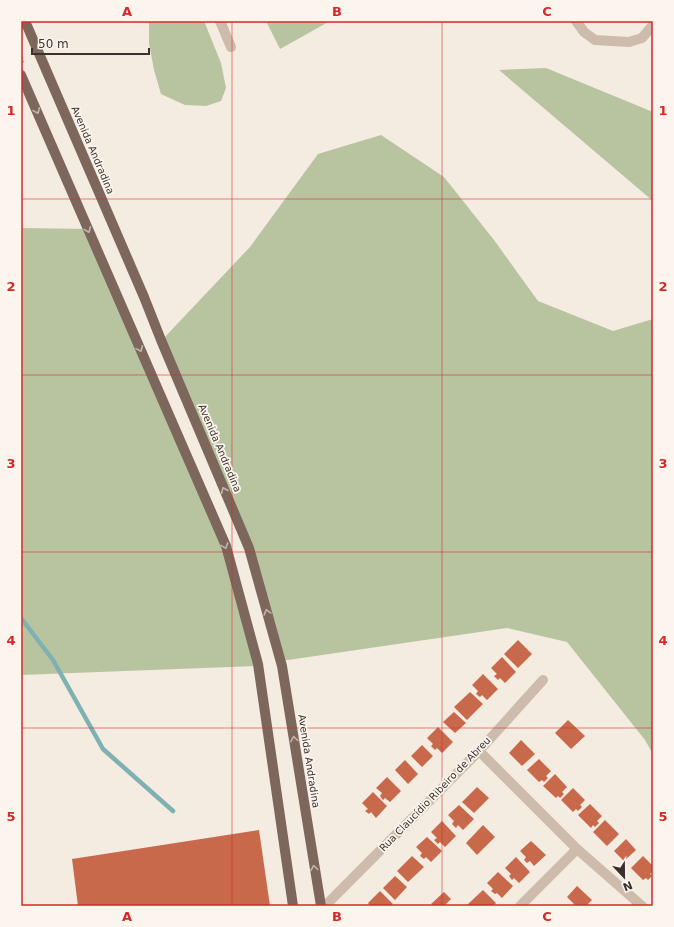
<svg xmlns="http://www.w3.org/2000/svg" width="674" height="927" viewBox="0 0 674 927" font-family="'DejaVu Sans',sans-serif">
<rect width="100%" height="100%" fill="#f4ebe1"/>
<path fill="#b8c4a0" d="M149,21h55l17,42 5,25 -5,13 -15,5 -21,-1 -24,-11 -7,-24 -5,-27z
M266,21h64l-50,28z
M546,68l107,44v89l-154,-131z
M381,135l63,42 50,63 44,61 75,30 40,-12v435l-8,-14 -78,-98 -60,-14 -226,33 -30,-113 -89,-208 88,-93 68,-93z
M21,228l67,1 137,318 32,119 -236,9z"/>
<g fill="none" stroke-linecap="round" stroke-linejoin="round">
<path stroke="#7fb0b2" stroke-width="4.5" d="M21,618l32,42 50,89 70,62"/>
</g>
<path fill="#c8694b" d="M518,640l14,14 -14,14 -14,-14z
M502,657l14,15 -11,11 -5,-5 -2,2 -4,-4 3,-2 -6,-6z
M483,674l15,15 -11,11 -5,-5 -2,2 -4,-3 2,-3 -6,-6z
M470,692l13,12 -16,16 -13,-13z
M454,712l12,11 -11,10 -12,-11z
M568,720l17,16 -14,13 -16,-16z
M438,727l15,15 -11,11 -5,-5 -2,2 -4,-4 2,-2 -6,-6z
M521,740l14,14 -13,12 -13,-13z
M422,745l11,11 -11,11 -11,-11z
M539,759l12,12 -5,5 2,2 -4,4 -2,-2 -3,2 -12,-12z
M405,760l13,14 -10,10 -13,-14z
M555,774l12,13 -5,5 2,2 -4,4 -2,-2 -2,2 -13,-12z
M387,777l14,14 -11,11 -5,-4 -2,2 -3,-4 2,-3 -6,-5z
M477,787l12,11 -15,15 -12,-11z
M573,788l12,12 -5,5 2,2 -4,4 -2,-2 -3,3 -12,-12z
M373,792l14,14 -11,12 -5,-6 -2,2 -4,-3 3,-2 -6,-6z
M590,804l12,12 -5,5 2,2 -4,4 -2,-2 -2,3 -13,-13z
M459,805l15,14 -11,11 -5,-5 -2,3 -4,-4 2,-3 -6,-6z
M605,820l14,14 -12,12 -14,-14z
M442,821l14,15 -11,11 -5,-5 -2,2 -4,-4 3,-2 -6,-6z
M483,825l12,12 -18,18 -11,-12z
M259,830l11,76h-192l-6,-47z
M427,837l15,14 -11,11 -5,-5 -2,2 -4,-3 2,-3 -6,-6z
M626,839l10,11 -12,11 -10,-10z
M531,841l15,14 -12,11 -4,-5 -3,2 -3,-3 2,-3 -6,-6z
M412,856l12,11 -16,15 -11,-11z
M643,856l10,10v5l-3,3 2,2 -4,4 -2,-2 -3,2 -12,-12z
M516,857l14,15 -11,11 -5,-5 -2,2 -3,-4 2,-2 -6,-6z
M498,872l15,14 -11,12 -5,-5 -2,1 -4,-3 2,-2 -6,-6z
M395,876l12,11 -12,13 -12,-12z
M577,886l15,14 -6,6h-10l-9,-9z
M483,890l13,13 -3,3h-24l-2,-1z
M380,891l13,13 -2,2h-21l-2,-3z
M444,892l7,7 -7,7h-11l-2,-2z"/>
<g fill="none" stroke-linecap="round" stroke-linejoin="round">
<path stroke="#b9a596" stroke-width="2.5" stroke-dasharray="2 2" stroke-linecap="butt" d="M21,57l3,7"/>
<path stroke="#cdbbac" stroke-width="10" d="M220,21l11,26
M576,21l8,11 11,8 34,2 13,-4 11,-13
M479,751l98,98 65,57
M325,906l154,-155 64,-71
M520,906l57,-57"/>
<path stroke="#7d675c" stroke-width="10" d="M25,21l119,276 17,43 88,208 33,118 39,240
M21,75l205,471 32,118 35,242"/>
</g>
<defs><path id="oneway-chevron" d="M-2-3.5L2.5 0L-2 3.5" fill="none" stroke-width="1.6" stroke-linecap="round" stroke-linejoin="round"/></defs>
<g stroke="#c2b5ac">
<use href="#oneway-chevron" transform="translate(37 111) rotate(66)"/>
<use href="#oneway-chevron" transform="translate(88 230) rotate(67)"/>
<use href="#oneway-chevron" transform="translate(140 349) rotate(66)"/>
<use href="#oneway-chevron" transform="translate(224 490) rotate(-113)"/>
<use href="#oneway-chevron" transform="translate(225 546) rotate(70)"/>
<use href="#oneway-chevron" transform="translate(267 612) rotate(-105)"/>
<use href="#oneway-chevron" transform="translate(294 739) rotate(-99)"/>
<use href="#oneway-chevron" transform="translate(314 868) rotate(-99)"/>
</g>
<path fill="none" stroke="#d62828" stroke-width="1" stroke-opacity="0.55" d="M232,21v885M442,21v885M21,199h632M21,375h632M21,552h632M21,728h632"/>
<g text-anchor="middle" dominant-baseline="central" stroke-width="3.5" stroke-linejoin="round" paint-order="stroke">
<g font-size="10" fill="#3b302b" stroke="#fbf5ee">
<text transform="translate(93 150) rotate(67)">Avenida Andradina</text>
<text transform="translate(220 448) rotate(67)">Avenida Andradina</text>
<text transform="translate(309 761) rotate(81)">Avenida Andradina</text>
<text transform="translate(435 794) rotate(-46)">Rua Claucídio Ribeiro de Abreu</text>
</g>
</g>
<rect width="674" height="927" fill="none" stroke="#fbf5ee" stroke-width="44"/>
<g transform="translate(624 877) rotate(158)" stroke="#fbf5ee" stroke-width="3" paint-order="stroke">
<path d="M0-3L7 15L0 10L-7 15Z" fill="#3b302b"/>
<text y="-6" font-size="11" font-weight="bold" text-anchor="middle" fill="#3b302b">N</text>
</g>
<path d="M32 48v6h117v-6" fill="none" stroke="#3b302b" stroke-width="2"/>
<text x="38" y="48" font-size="12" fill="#3b302b" stroke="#fbf5ee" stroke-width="3" paint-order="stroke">50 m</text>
<rect x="22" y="22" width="630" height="883" fill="none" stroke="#d62828" stroke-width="1.5"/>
<g font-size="13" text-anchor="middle" font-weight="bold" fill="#d62828">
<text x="127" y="16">A</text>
<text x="337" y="16">B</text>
<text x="547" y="16">C</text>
<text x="11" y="115">1</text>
<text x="663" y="115">1</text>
<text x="11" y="291">2</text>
<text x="663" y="291">2</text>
<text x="11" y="468">3</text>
<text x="663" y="468">3</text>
<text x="11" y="645">4</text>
<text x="663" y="645">4</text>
<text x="11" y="821">5</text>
<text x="663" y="821">5</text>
<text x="127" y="921">A</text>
<text x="337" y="921">B</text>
<text x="547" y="921">C</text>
</g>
</svg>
